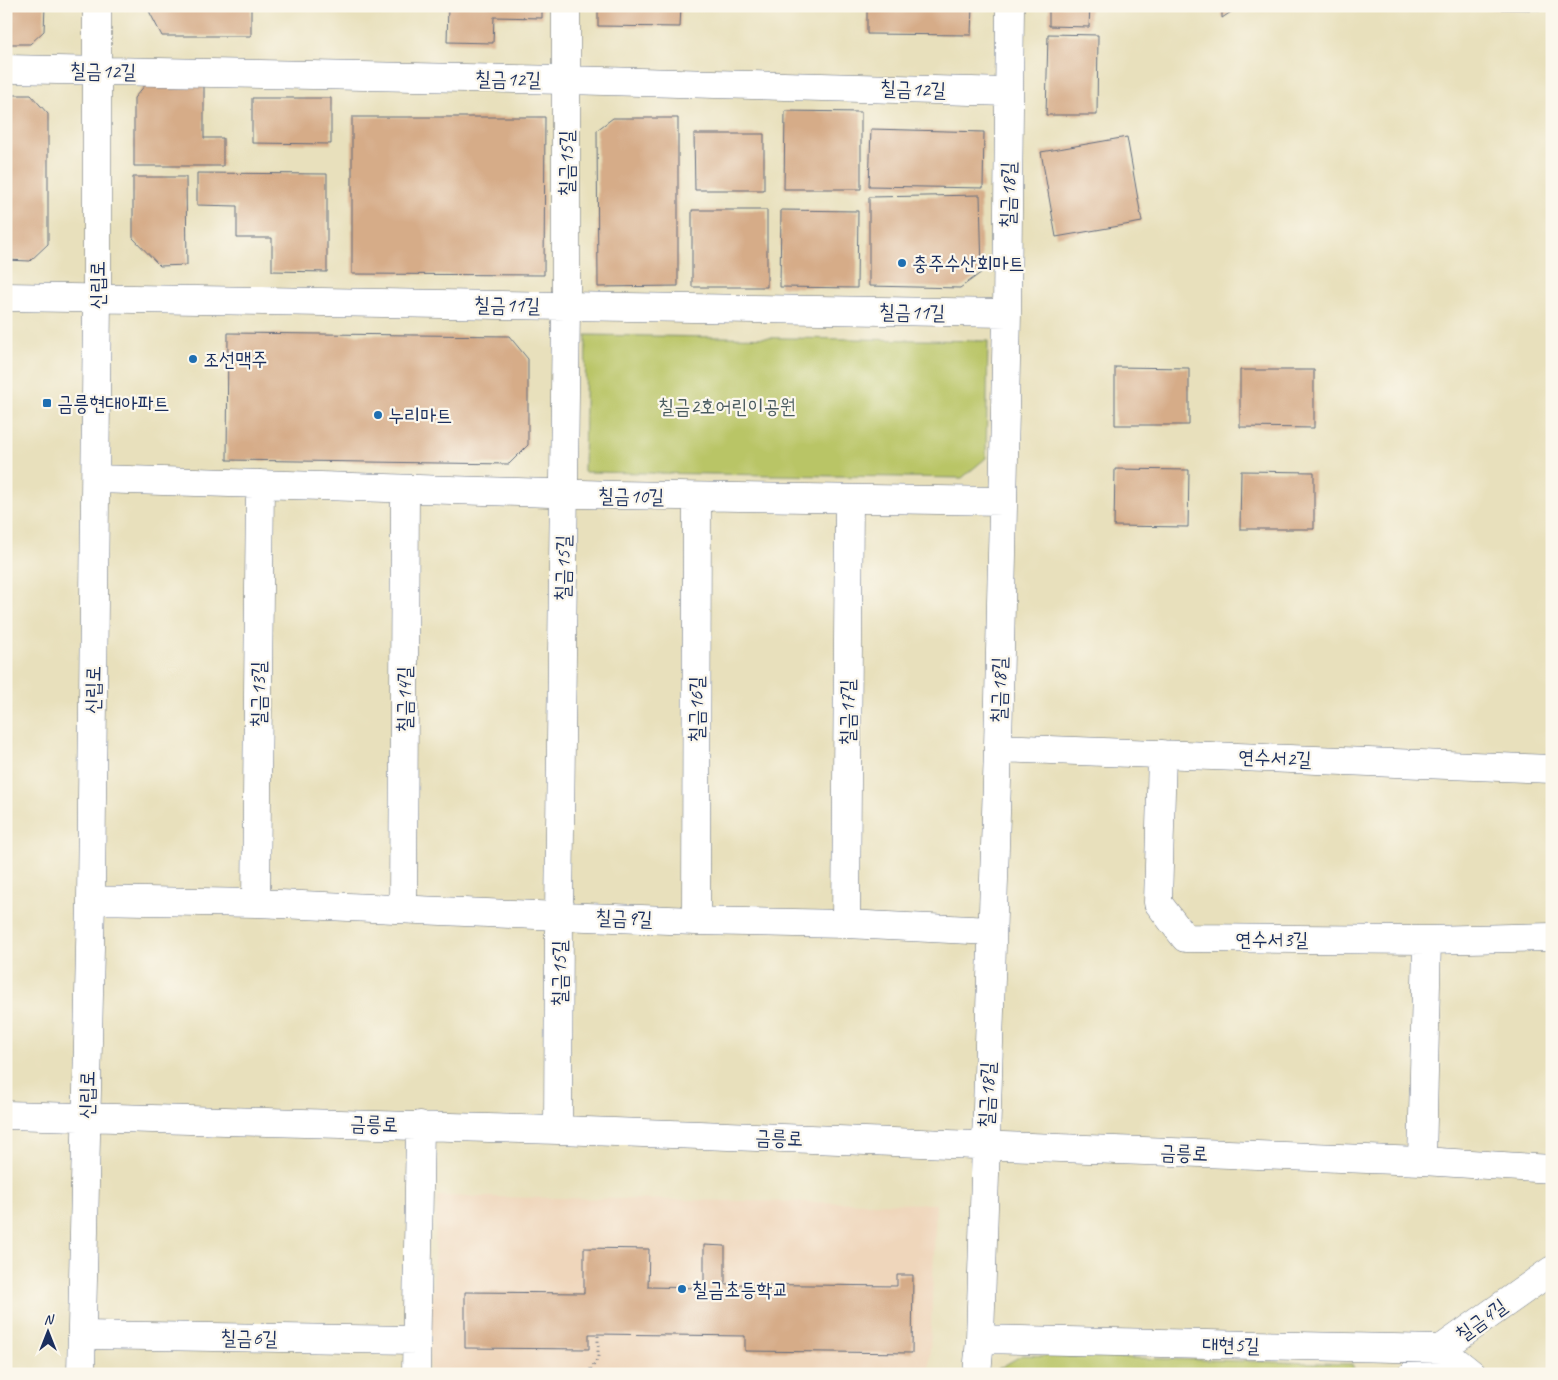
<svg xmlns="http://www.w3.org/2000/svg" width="1558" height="1380" viewBox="0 0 1558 1380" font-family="Caveat,'Poor Story',sans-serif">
<rect width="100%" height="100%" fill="#fbf7ec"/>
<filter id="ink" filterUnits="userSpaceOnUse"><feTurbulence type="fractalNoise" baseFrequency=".02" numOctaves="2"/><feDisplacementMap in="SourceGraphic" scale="10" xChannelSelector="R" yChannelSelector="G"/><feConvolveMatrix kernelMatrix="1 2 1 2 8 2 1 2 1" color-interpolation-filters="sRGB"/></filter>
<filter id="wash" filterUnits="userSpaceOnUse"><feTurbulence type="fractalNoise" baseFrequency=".0096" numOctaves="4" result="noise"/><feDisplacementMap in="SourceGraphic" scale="20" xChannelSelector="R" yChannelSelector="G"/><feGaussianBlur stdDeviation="1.12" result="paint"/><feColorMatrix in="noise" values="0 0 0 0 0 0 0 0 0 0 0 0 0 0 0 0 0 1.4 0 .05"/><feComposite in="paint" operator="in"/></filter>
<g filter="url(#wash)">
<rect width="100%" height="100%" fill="#e8e0bc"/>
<path fill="#efd6bb" d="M6,334l3,1 -1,135h-2z
M437,1196l499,8 -7,170h-500z"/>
<path fill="#b9c566" stroke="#6a7a62" d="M586,335l402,6 -2,117 -24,20 -378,-6z
M1022,1355l330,9 4,10h-363v-2z"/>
<g id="blocks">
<path fill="#d6ac88" d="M6,6h39l-1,25 -14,13h-24z
M149,6h102v30h-89l-12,-23z
M448,6h94v12l-48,-1 -1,26 -46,-1z
M598,6h83l-1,21 -82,-1z
M867,6h105l-1,29 -104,-1z
M1049,6h41l-1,21 -40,-1z
M1222,6h18l-18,12z
M1483,6h69v4l-69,-1z
M1048,34l50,1 -1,80h-51z
M147,83l57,1v54h19v28h-89v-68z
M6,95h25l17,19v130l-18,17 -24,-1z
M252,98h79v46l-79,-1z
M785,111l76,1v77h-77z
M352,117h193l-1,158 -192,-1z
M613,118h65v168l-80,1 -1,-157z
M871,129l113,3 -1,56 -114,-2z
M694,134h70v56h-69z
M1127,137l15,85 -86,15 -15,-85z
M197,173l130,1v98l-55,-1v-33h-35v-32l-40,-1z
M133,177h53l1,88 -27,1 -27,-28z
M980,195l2,77 -22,16 -91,-2v-89z
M692,210h75v77h-75z
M781,210l77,1 -1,77 -77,-1z
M228,333l281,3 19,23v86l-19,19 -282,-4z
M1115,367l74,1v57h-74z
M1240,370h74v58l-74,-1z
M1115,469l74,1 -1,57 -74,-1z
M1241,471l73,1v57h-74z
M704,1245l21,1v38l172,2v-11h16l-1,78 -167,-2v-15l-147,-2h-9v15l-124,-1v-56l119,1v-45l65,1 -1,38 56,1z"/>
</g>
</g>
<g filter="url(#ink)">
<use href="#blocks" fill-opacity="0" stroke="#636d7f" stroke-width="1"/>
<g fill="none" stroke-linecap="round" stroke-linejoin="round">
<defs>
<path id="minor" d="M6,69l560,11 443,12
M6,297l1001,16
M96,479l519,16 388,6
M998,748l554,21
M1162,754l-4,149 27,35 242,2 125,-3
M91,900l165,3 303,13 137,5 150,3 146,7
M256,903l4,-419
M403,909l2,-420
M696,921l1,-424
M846,924l3,-424
M6,1115l552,15 864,31 130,8
M558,1130l1,-214 7,-610v-300
M1422,1161l5,-221
M82,1335l334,5
M980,1339l461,10 31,25
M81,1374l10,-474 6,-601v-293
M416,1374l4,-249
M977,1374l3,-35 18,-591 9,-435 3,-307
M1413,1374l28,-25 111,-79"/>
</defs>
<use href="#minor" stroke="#636d7f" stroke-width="29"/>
<path stroke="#636d7f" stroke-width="3" stroke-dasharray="1 4" stroke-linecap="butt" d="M588,1374l10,-16v-24"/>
<use href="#minor" stroke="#fff" stroke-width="28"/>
</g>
</g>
<g fill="#1f6fb2" stroke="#fbf7ec" stroke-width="2">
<circle cx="902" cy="263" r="5"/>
<circle cx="193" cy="359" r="5"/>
<rect x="42" y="398" width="10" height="10" rx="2.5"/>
<circle cx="378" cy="415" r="5"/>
<circle cx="682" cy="1289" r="5"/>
</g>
<g text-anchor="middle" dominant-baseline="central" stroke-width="4.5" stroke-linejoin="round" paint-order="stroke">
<g font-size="20" fill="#1b2f5e" stroke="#fbf7ec">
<text transform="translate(103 71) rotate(1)">칠금12길</text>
<text transform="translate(508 79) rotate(1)">칠금12길</text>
<text transform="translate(913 89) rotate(2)">칠금12길</text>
<text transform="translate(566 163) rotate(-90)">칠금15길</text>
<text transform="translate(1008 195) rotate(-89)">칠금18길</text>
<text transform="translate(97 285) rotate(-90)">신립로</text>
<text transform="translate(507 305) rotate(1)">칠금11길</text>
<text transform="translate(912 312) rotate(1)">칠금11길</text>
<text transform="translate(631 496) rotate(1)">칠금10길</text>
<text transform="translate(563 568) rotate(-89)">칠금15길</text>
<text transform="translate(93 690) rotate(-89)">신립로</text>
<text transform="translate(999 690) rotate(-89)">칠금18길</text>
<text transform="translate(258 694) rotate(-90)">칠금13길</text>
<text transform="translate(404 699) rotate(-90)">칠금14길</text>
<text transform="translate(696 709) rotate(-90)">칠금16길</text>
<text transform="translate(847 712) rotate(-90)">칠금17길</text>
<text transform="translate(1275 758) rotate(2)">연수서2길</text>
<text transform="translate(624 918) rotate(2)">칠금9길</text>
<text x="1272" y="939">연수서3길</text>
<text transform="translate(559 973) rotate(-90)">칠금15길</text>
<text transform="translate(87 1095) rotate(-89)">신립로</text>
<text transform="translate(987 1095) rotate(-88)">칠금18길</text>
<text transform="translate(374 1124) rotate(2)">금릉로</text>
<text transform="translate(779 1138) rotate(2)">금릉로</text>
<text transform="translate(1184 1153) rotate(2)">금릉로</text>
<text transform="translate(1481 1320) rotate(-36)">칠금4길</text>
<text transform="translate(249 1338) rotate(1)">칠금6길</text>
<text transform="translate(1231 1345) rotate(1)">대현5길</text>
</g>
<g font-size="20" fill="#1b2f5e" stroke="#fbf7ec" text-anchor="start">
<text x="912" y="263">충주수산회마트</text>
<text x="203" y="359">조선맥주</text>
<text x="57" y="403">금릉현대아파트</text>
<text x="388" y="415">누리마트</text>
<text x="692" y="1289">칠금초등학교</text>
</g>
<g font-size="20" fill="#4a5c60" stroke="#fbf7ec">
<text x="727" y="406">칠금2호어린이공원</text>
</g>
</g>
<rect width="1558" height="1380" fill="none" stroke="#fbf7ec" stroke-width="25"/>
<g transform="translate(48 1332)" stroke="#fbf7ec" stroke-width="4" paint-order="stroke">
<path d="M0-4L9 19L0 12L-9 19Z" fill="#1b2f5e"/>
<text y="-8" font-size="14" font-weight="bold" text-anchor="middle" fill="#1b2f5e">N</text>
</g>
</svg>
